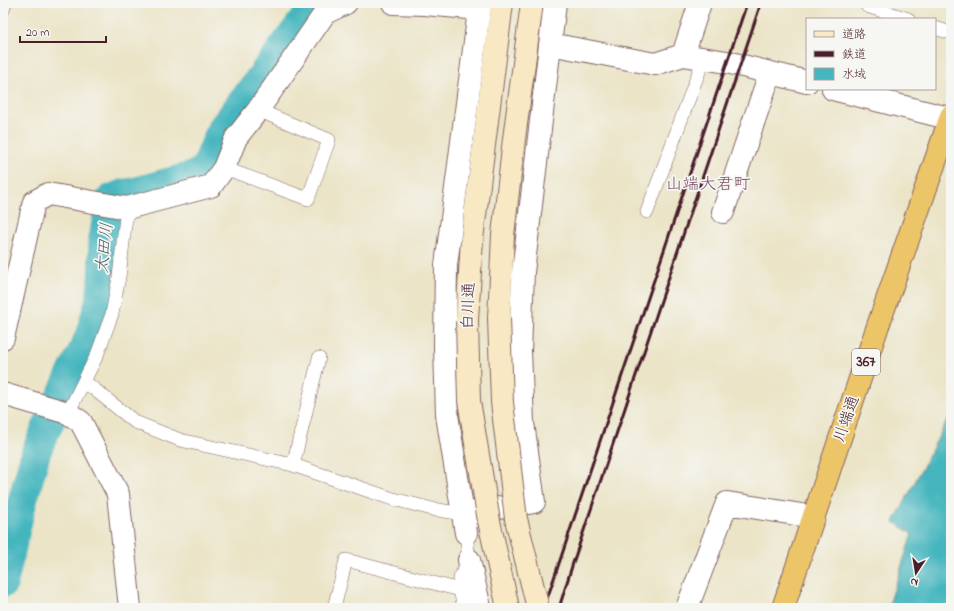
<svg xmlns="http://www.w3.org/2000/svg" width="954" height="611" viewBox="0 0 954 611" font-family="'Indie Flower','Klee One',sans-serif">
<rect width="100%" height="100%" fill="#f6f6f2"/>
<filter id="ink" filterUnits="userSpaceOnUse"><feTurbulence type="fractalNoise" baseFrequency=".025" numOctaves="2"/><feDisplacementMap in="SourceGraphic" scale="8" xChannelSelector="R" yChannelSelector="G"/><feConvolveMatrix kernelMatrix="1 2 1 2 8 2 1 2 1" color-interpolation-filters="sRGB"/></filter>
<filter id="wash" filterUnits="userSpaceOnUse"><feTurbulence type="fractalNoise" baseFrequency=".012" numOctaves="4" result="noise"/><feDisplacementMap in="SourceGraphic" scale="16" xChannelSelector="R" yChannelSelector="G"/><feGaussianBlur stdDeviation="0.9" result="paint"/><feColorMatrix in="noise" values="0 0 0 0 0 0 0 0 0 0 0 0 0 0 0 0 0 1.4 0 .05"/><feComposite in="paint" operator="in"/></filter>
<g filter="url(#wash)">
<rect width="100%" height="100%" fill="#ebe4c7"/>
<path fill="#45b5be" stroke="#486a74" d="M951,413v195h-63l24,-74 -18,-12z"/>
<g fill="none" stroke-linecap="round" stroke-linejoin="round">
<path stroke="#45b5be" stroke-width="30" d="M3,583l17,-73 16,-58 23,-52 30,-62 12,-40 2,-24v-34l8,-41 12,-5 12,-2 58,-16 12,-6 16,-40 91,-121 8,-6"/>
</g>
</g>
<g filter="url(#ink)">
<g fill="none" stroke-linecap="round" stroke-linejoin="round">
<defs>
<path id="lane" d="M867,6l41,13
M3,10l2,-7
M935,28l16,5
M224,168l84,31 21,-59 -71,-30
M647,212l57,-154
M84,381l51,41 45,18 113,25 97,33 42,11 31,5
M68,413l29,-58 15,-41 7,-37 8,-69
M293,465l26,-107
M334,608l12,-48 114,30
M464,608l-4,-18v-12l9,-18 -3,-27"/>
<path id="street" d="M393,3l32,1 55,5
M550,44l105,20 28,-9 44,7 80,20
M683,55l17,-52
M833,89l103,26 14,3
M723,212l47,-139
M3,338l31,-136 14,-8 79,14 84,-22 13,-18 12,-30 22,-28 67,-97 21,-10
M3,394l65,19 13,9 37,72 12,114
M463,514l71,-12 -11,-79 -3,-72 3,-79 32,-269
M466,533l-19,-118 -2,-69 1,-81 34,-262
M469,560l11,48
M687,608l40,-105 87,14"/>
<path id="secondary" d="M499,318l4,-83 11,-96 18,-136
M467,321l5,-82 30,-236"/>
<path id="highway" d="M783,608l89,-265 79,-227"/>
</defs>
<use href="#lane" stroke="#826462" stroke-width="14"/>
<use href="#street" stroke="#826462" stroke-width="24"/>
<use href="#secondary" stroke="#826462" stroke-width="24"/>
<use href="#highway" stroke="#826462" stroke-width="24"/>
<use href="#lane" stroke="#fff" stroke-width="13"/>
<use href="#street" stroke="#fff" stroke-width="22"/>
<use href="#secondary" stroke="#f8e8c3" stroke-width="22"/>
<use href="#highway" stroke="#edc569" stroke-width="22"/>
<path stroke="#4a1f2b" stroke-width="3" d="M544,608l203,-605
M559,608l14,-45 188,-560"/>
<defs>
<path id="secondary-bridge" d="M499,318l3,84 14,117 22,89
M467,321l2,80 20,120 19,87"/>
</defs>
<use href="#secondary-bridge" stroke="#826462" stroke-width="24" stroke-linecap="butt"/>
<use href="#secondary-bridge" stroke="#f8e8c3" stroke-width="22"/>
</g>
</g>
<g text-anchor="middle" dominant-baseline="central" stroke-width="3.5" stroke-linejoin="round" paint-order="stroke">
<rect fill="#f6f6f2" stroke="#7e6067" stroke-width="1" x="852" y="349" width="28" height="26" rx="3"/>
<g font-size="15" font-weight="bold" fill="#4a1f2b">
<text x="866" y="362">367</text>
</g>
<g font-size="16" fill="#4a1f2b" stroke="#f6f6f2">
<text transform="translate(469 306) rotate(-88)">白川通</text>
<text transform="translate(847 419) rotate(-71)">川端通</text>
</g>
<g font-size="17" fill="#7f5068" stroke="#f6f6f2">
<text x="708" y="184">山端大君町</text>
</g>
<g font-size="17" font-style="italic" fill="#485b66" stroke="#f6f6f2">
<text transform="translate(105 248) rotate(-84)">太田川</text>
</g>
</g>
<rect width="954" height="611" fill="none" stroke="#f6f6f2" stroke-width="16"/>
<rect x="806" y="18" width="130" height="72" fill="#f6f6f2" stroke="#b1a0a2"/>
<rect x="814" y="31" width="20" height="6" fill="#f8e8c3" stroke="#b1a0a2"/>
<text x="842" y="38" font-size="12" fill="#4a1f2b">道路</text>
<rect x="814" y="51" width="20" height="6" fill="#4a1f2b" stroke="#b1a0a2"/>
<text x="842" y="58" font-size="12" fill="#4a1f2b">鉄道</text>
<rect x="814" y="68" width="20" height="12" fill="#45b5be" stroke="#b1a0a2"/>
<text x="842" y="78" font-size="12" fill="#4a1f2b">水域</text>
<g transform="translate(916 573) rotate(192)" stroke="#f6f6f2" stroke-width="3" paint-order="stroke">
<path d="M0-3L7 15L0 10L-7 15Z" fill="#4a1f2b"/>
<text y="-6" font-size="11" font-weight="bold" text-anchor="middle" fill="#4a1f2b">N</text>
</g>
<path d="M20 36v6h86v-6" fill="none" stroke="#4a1f2b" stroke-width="2"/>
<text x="26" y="36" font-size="12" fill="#4a1f2b" stroke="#f6f6f2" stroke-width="3" paint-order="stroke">20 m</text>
</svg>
